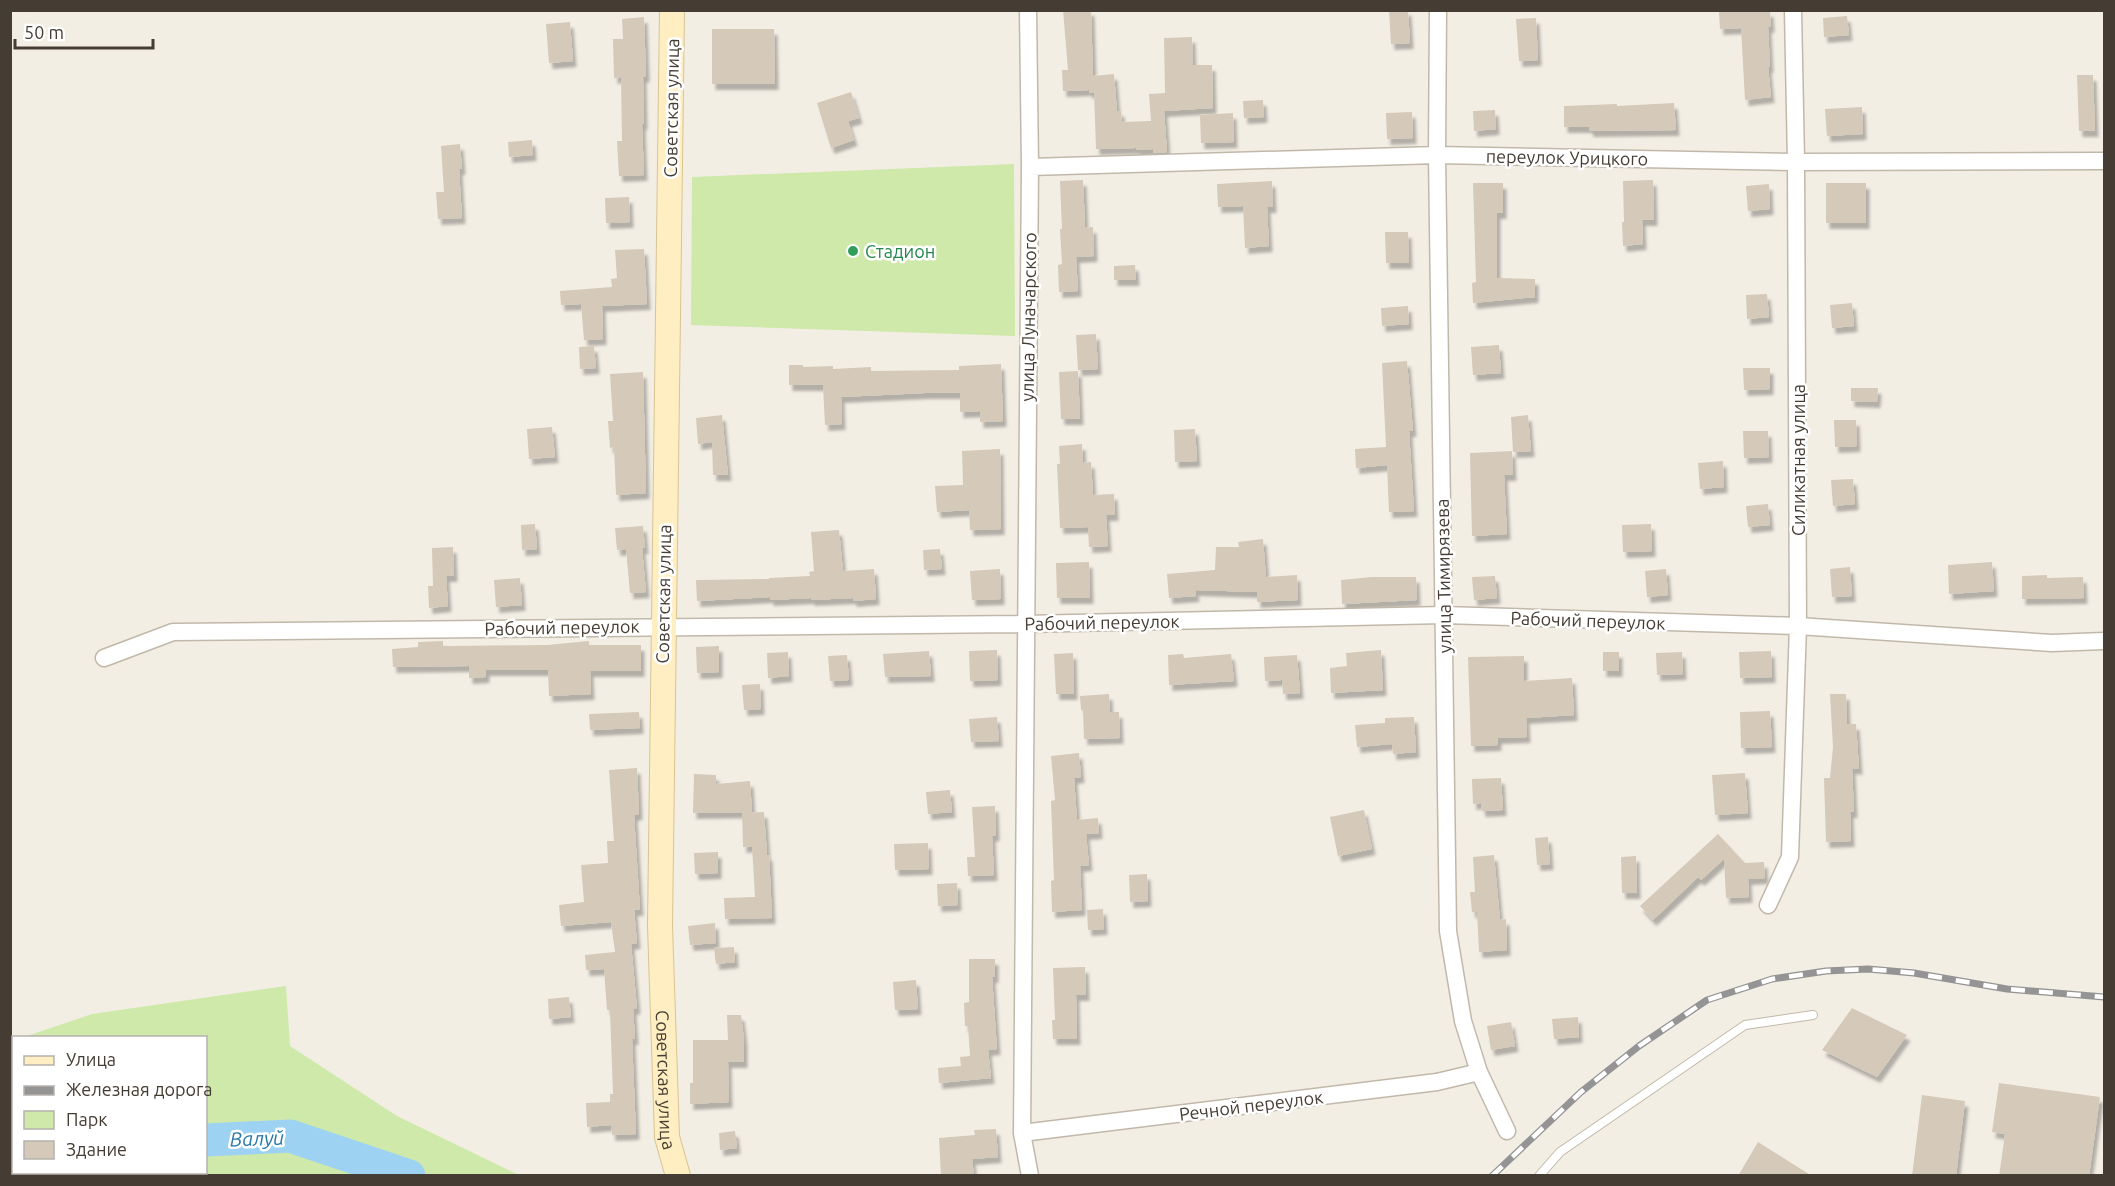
<svg xmlns="http://www.w3.org/2000/svg" width="2115" height="1186" viewBox="0 0 2115 1186" font-family="Ubuntu,sans-serif">
<defs>
<filter id="shadow"><feDropShadow dx="3.5" dy="6" stdDeviation="1.5" flood-color="#0004"/></filter>
</defs>
<rect width="100%" height="100%" fill="#f3eee4"/>
<path fill="#cfe9aa" d="M1014,164l1,172 -324,-11 1,-148z
M286,986l4,60 107,70 122,59h-508v-133l2,-1 1,131h192v-134l-182,-1 68,-23z"/>
<g fill="none" stroke-linecap="round" stroke-linejoin="round">
<path stroke="#9dd2f3" stroke-width="33" d="M206,1140l84,-4 119,40
M27,1176l37,-4"/>
</g>
<path fill="#d5c9b9" filter="url(#shadow)" d="M1063,10h28l2,66 21,-2 3,37h4l1,11 29,-1 -2,-27 16,-1 -1,-55 28,-1 1,28h19l1,43 -49,3 3,41 -14,1v-4l-17,1v-2l-40,1 -2,-57 -5,1v-3l-26,1 -1,-21h6z
M1389,10h19l2,33 -19,1z
M1770,11l1,16h-3l2,40h-2l3,30 -26,3 -4,-72 -21,1 -1,-17z
M1847,16l2,19 -25,2 -1,-19z
M644,17l2,59 -3,1 1,47h-2l2,51 -25,1 -2,-35h5l-1,-64 -7,1 -1,-39h10l-1,-20z
M1536,18l2,42 -19,1 -3,-42z
M570,22l3,39 -24,2 -3,-39z
M712,29h62l1,55h-63z
M2077,75h16l2,56h-16z
M851,92l8,26 -11,3 6,19 -23,8 -14,-45z
M1263,100l1,17 -20,1 -1,-17z
M1674,103l2,27 -86,1 -1,-4h-25v-21l53,-2v2z
M1862,107l1,27 -36,2 -2,-27z
M1495,110l1,19 -22,2 -1,-20z
M1412,112l1,26 -26,1 -1,-26z
M1233,113l1,29 -33,1 -1,-28z
M532,140l1,15 -24,2 -1,-15z
M460,144l2,25h-3l3,49 -24,1 -2,-27h8l-3,-46z
M1083,180l2,48 8,-1 1,29 -18,1 2,34 -19,1 -1,-27 4,-1 -2,-35h2l-2,-48z
M1653,180l1,40h-12l1,24 -20,2 -1,-24h2l-1,-41z
M1272,181l1,26h-6l2,39 -24,2 -2,-42 -25,1 -1,-23z
M1473,183h30v30h-6v65l38,1v18l-62,6 -1,-20 4,-1z
M1826,183h40v40h-40z
M1769,184l1,25 -22,2 -2,-25z
M629,197l1,25 -24,1 -1,-25z
M1385,232h23l1,31h-23z
M644,249l3,55 -45,2 1,33 -19,1 -3,-36 -20,1 -1,-14 52,-4 -1,-8 6,-1 -2,-28z
M1135,265l1,15h-22v-14z
M1767,294l2,23 -22,2 -1,-24z
M1852,303l2,23 -22,2 -2,-23z
M1408,306l1,18 -27,2 -1,-18z
M1096,334l2,35 -20,1 -2,-35z
M1499,345l2,28 -28,2 -2,-28z
M594,346l2,22 -16,1 -1,-22z
M1407,361l6,70h-4l5,80 -25,1 -2,-47 -31,3 -1,-19 31,-2 -4,-84z
M1001,364l2,57 -23,1v-11l-20,1v-19h-35l-84,4 1,27 -17,1 -2,-40h-34v-20h14v2l30,-1v3l38,-2v4l88,-1v-4z
M1743,368h27v21l-26,1z
M1078,371l2,48h-19l-2,-47z
M643,372l3,121 -30,2 -2,-48 -4,1 -2,-27h5l-3,-47z
M1851,388h27l-1,14 -26,-1z
M722,415l6,60h-15l-1,-33 -14,2 -2,-26z
M1528,415l3,36 -18,1 -2,-35z
M1834,420h22l1,26 -22,1z
M552,427l3,30 -26,2 -2,-30z
M1195,429l2,32 -22,1 -1,-32z
M1743,431h25l1,26 -25,1z
M1082,444l1,19 8,-1 2,33 21,-1 1,21h-9l2,31 -19,1 -1,-20 -28,1 -3,-64h3l-1,-18z
M1000,449l1,80 -31,1 -1,-20 -32,2 -2,-26 28,-1 -1,-34z
M1512,451l1,24h-9l3,59 -35,2 -2,-83z
M1723,461l1,26 -24,2 -2,-26z
M1853,479l2,25 -22,2 -2,-26z
M1768,504l2,21 -22,2 -2,-21z
M535,524l2,25 -15,1 -1,-25z
M1651,524l1,27 -29,1 -1,-27z
M643,526l2,22h-3l4,44 -16,1 -4,-44 -9,1 -2,-22z
M839,530l4,41 31,-2 2,30 -23,2v-3l-42,2v-2l-41,2v-3l-73,4 -1,-21 73,-1v-1l41,-2 -1,-4 5,-1 -3,-39z
M1263,539l3,38 31,-2 1,25 -41,2v-10l-62,-2 1,6 -27,2 -2,-24 48,-4 1,-23h23l-1,-5z
M453,547l1,29h-8l2,30 -19,2 -1,-22h5l-1,-38z
M940,549l2,20 -18,1 -1,-20z
M1089,562l1,36h-33l-1,-35z
M1992,562l2,29 -45,3 -1,-29z
M1850,567l2,29 -20,1 -2,-28z
M1000,569l1,30 -29,1 -2,-29z
M1666,569l2,26 -21,2 -2,-26z
M2047,575v3l36,-1 1,21 -62,1v-23z
M1495,576l2,22 -23,2 -2,-23z
M1372,577h44l1,23 -75,4 -1,-24z
M520,578l2,27 -26,2 -2,-27z
M443,641v5l104,-1 42,-4v4h52v26h-51l1,23 -42,2 -1,-26h-62v7l-17,1v-12l-76,1 -1,-18 26,-2v-5z
M719,646v26l-22,1 -1,-26z
M997,650l1,30 -28,1 -1,-30z
M1381,650l2,40 -52,3 -1,-25 17,-2 -1,-13z
M929,651l2,25 -46,1 -2,-23z
M1771,651l1,26 -32,1 -1,-26z
M788,652l1,24 -21,2 -1,-25z
M1603,652h16v19h-16z
M1682,652l1,22 -26,1 -1,-22z
M1073,653l1,41h-18l-2,-40z
M1183,654l1,4 47,-4 3,27 -65,4 -1,-30z
M847,655l2,25 -19,1 -2,-25z
M1297,655l3,38 -17,1 -1,-14 -17,1 -1,-24z
M1524,656v25l48,-3 2,37 -48,3 1,19 -29,1v7l-27,1 -3,-89z
M760,684l1,25 -17,1 -2,-25z
M1109,694l1,18h9l1,26 -36,1 -1,-29h-2l-1,-14z
M1830,694h16l1,30h9l3,45 -7,-1 2,44h-4l1,29 -25,1 -2,-64h6l3,-31z
M1770,711l2,36 -31,1 -1,-36z
M639,712l1,16 -50,2 -1,-16z
M997,717l2,24 -28,1 -2,-23z
M1414,717l2,35 -23,2 -1,-10 -35,3 -2,-22 30,-2v-5z
M1079,753l2,24 -7,1 3,42 21,-2 1,15 -13,1 3,31 -9,1 2,44 -30,2 -1,-31 3,-1 -3,-79 4,-1 -4,-44z
M637,768l2,46 -5,1 6,95h-6l3,33 -6,1 6,64 -4,1 2,30h-3l4,95 -24,1 -1,-10 -24,2 -1,-24 24,-1v-8h3l-3,-84h-3l-3,-41 -18,1 -1,-15 30,-3 -4,-30 -50,4 -2,-21 25,-3 -3,-37 27,-2 -1,-22h7l-5,-71z
M1745,773l3,40 -33,2 -3,-40z
M694,774l22,1v9l34,-3 2,31 -59,1z
M1501,778l2,32 -21,1 -1,-8 -8,1 -1,-25z
M950,790l2,22 -24,2 -2,-22z
M995,806l1,29 -4,1 2,39 -26,1 -1,-19h8l-3,-50z
M1364,810l8,39 -34,7 -8,-39z
M764,812l3,43h2l3,63 -47,1 -1,-21 31,-1 -3,-51 -9,1 -1,-34z
M1718,834l27,29 19,-1 1,16 -17,1 1,18 -23,1 -2,-39 -23,21 -3,-3 -45,43 -13,-14z
M1548,837l2,27 -13,1 -2,-27z
M928,843l1,26 -34,1 -1,-26z
M718,852v21l-23,1 -1,-21z
M1494,855l6,65 6,-1 1,31 -28,2 -2,-40h-5l-2,-20h5l-2,-35z
M1636,856l1,37h-15l-1,-36z
M1147,874l1,27 -18,1 -1,-27z
M957,883l1,22 -20,1 -1,-22z
M1103,909l1,20 -16,1 -1,-20z
M715,923l1,20 -26,2 -2,-19z
M734,947l1,15 -19,2 -2,-16z
M969,959h26v18h-3l5,72 -9,1 3,28 -52,5 -1,-15 23,-2 -1,-9 10,-1 -2,-30h-3l-1,-23 5,-1z
M1085,967l1,28h-10l1,44h-24l-1,-19h3l-2,-52z
M916,980l2,29 -23,1 -2,-28z
M569,997l2,20 -22,2 -1,-20z
M1852,1008l55,27 -30,42 -55,-27z
M727,1015h14l3,25v22h-16l1,40 -39,2v-21h3v-43h35z
M1578,1017l1,20 -25,2 -2,-20z
M1511,1022l4,24 -24,4 -4,-24z
M1999,1083l101,14 -11,79h-90l6,-42 -13,-2z
M1922,1095l43,6 -9,75h-44z
M996,1129l2,28 -26,2 2,17h-33l-2,-38 36,-3 -1,-5z
M735,1131l2,17 -17,2 -1,-17z
M1758,1142l54,34h-74z"/>
<g fill="none" stroke-linecap="round" stroke-linejoin="round">
<defs>
<path id="lane" d="M1539,1176l21,-24 185,-127 68,-10"/>
<path id="street" d="M1028,10l2,157 -8,966 8,43
M1438,10l-1,145 11,776 15,90 16,51 28,59
M1030,167l407,-12 359,7 308,-1
M104,658l69,-26 852,-8 419,-9 354,11 254,17 52,-2
M1768,905l22,-48 8,-231 -2,-464 -3,-152
M1022,1133l415,-51 42,-10"/>
<g id="secondary">
<path id="s1" d="M672,10l-12,916 7,211 11,39"/>
</g>
</defs>
<use href="#lane" stroke="#c1b8a9" stroke-width="10"/>
<use href="#street" stroke="#c1b8a9" stroke-width="19"/>
<use href="#secondary" stroke="#d8c393" stroke-width="26"/>
<use href="#lane" stroke="#fff" stroke-width="8"/>
<use href="#street" stroke="#fff" stroke-width="16"/>
<use href="#secondary" stroke="#ffeec1" stroke-width="24"/>
<defs>
<path id="rail" d="M1492,1176l89,-84 58,-46 68,-46 65,-21 54,-8 42,-2 46,4 93,16 97,8"/>
</defs>
<use href="#rail" stroke="#949494" stroke-width="7"/>
<use href="#rail" stroke="#fff" stroke-width="4.5" stroke-dasharray="14" stroke-linecap="butt"/>
</g>
<circle fill="#2e9e5b" stroke="#fff" stroke-width="2" cx="853" cy="251" r="6"/>
<g text-anchor="middle" dominant-baseline="central" stroke-width="5" stroke-linejoin="round" paint-order="stroke">
<g font-size="18" fill="#453d33" stroke="#fff">
<text transform="translate(671 108) rotate(-89)">Советская улица</text>
<text transform="translate(1567 157) rotate(1)">переулок Урицкого</text>
<text transform="translate(1028 317) rotate(-89)">улица Луначарского</text>
<text transform="translate(1798 460) rotate(-90)">Силикатная улица</text>
<text transform="translate(1443 576) rotate(-91)">улица Тимирязева</text>
<text transform="translate(663 594) rotate(-89)">Советская улица</text>
<text transform="translate(1588 620) rotate(2)">Рабочий переулок</text>
<text transform="translate(1102 622) rotate(-1)">Рабочий переулок</text>
<text transform="translate(562 627) rotate(-1)">Рабочий переулок</text>
<text stroke="none"><textPath href="#s1" startOffset="1070">Советская улица</textPath></text>
<text transform="translate(1251 1105) rotate(-7)">Речной переулок</text>
</g>
<g font-size="18" fill="#27864d" stroke="#fff" text-anchor="start">
<text x="865" y="251">Стадион</text>
</g>
<g font-size="20" font-style="italic" fill="#2879ac" stroke="#fff">
<text transform="translate(257 1138) rotate(-2)">Валуй</text>
</g>
</g>
<rect width="2115" height="1186" fill="none" stroke="#453d33" stroke-width="24"/>
<rect x="12" y="1036" width="195" height="138" fill="#ffffff" stroke="#b5b1ad" stroke-width="1.5"/>
<rect x="24" y="1056" width="30" height="9" fill="#ffeec1" stroke="#b5b1ad" stroke-width="1.5"/>
<text x="66" y="1066" font-size="18" fill="#453d33">Улица</text>
<rect x="24" y="1086" width="30" height="9" fill="#949494" stroke="#b5b1ad" stroke-width="1.5"/>
<text x="66" y="1096" font-size="18" fill="#453d33">Железная дорога</text>
<rect x="24" y="1111" width="30" height="18" fill="#cfe9aa" stroke="#b5b1ad" stroke-width="1.5"/>
<text x="66" y="1126" font-size="18" fill="#453d33">Парк</text>
<rect x="24" y="1141" width="30" height="18" fill="#d5c9b9" stroke="#b5b1ad" stroke-width="1.5"/>
<text x="66" y="1156" font-size="18" fill="#453d33">Здание</text>
<path d="M15 39v9h138v-9" fill="none" stroke="#453d33" stroke-width="3"/>
<text x="24" y="39" font-size="18" fill="#453d33" stroke="#ffffff" stroke-width="4.5" paint-order="stroke">50 m</text>
</svg>
